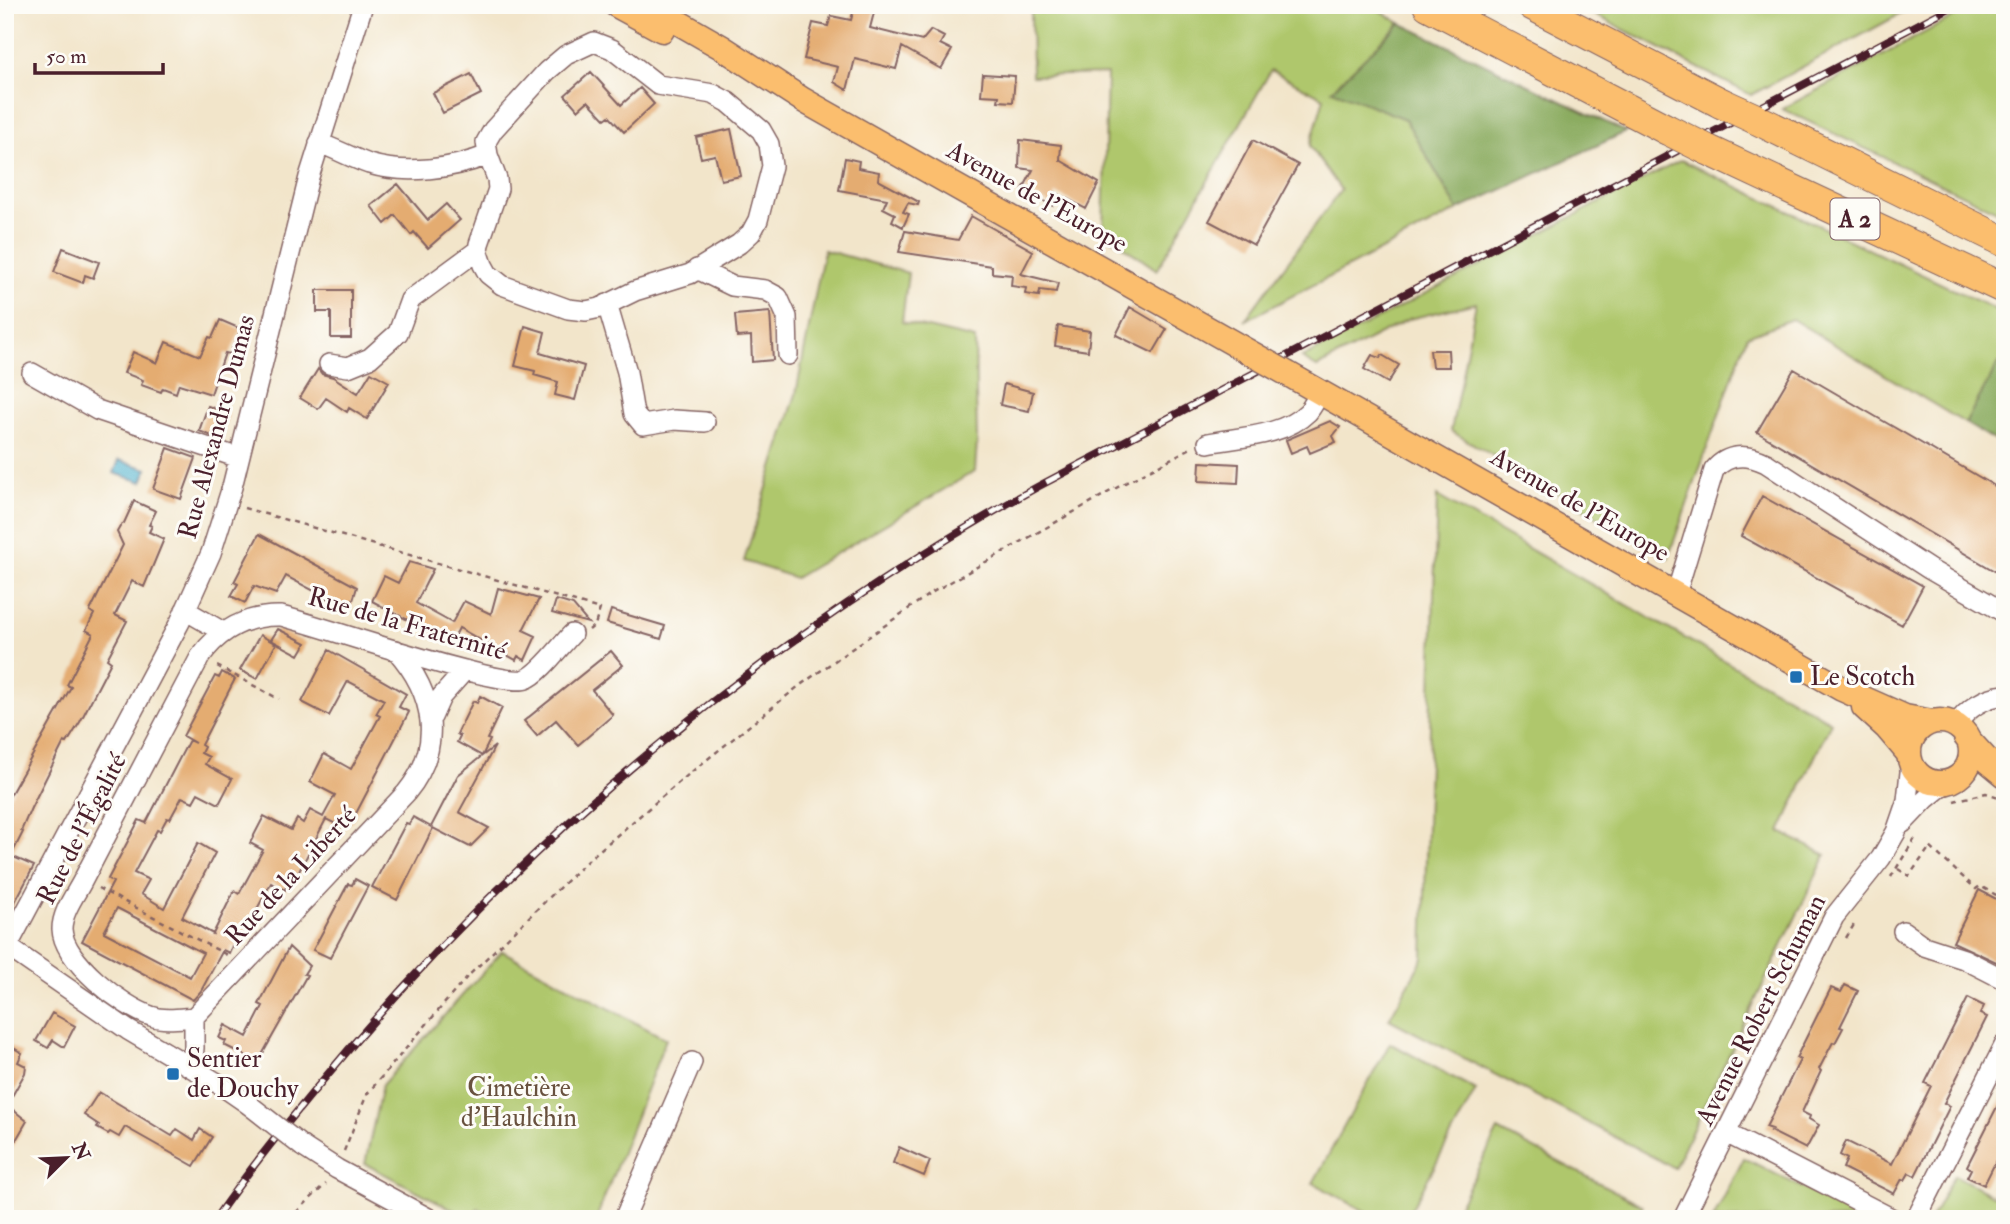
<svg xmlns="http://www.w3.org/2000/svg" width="2010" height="1224" viewBox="0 0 2010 1224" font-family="'IM FELL Double Pica',serif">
<rect width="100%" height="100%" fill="#fdfcf7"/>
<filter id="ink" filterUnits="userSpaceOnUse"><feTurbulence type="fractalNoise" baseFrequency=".0143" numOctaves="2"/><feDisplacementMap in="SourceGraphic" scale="14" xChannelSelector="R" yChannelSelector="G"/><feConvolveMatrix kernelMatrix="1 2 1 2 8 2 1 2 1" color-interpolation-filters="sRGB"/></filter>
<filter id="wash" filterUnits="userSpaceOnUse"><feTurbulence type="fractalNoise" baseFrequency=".00686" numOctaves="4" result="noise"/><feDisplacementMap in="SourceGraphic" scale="28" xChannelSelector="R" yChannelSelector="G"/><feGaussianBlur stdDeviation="1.57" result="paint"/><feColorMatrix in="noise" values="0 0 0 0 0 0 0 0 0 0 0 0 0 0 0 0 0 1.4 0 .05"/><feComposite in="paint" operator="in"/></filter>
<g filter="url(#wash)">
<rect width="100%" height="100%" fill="#f2e5ca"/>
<path fill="#afc76c" stroke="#7c734c" stroke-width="2" d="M1031,5h340l29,18 -67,67 72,29 53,91 -214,111 97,-131 -31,-44 14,-48 -53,-28 -114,200 -54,-38 4,-158 -75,2z
M1576,5h341l-166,90z
M1976,5h29v210l-223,-106z
M1681,160l324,154v52l-6,-2 -34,59 -173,-104 -45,17 -79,222 -217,-127 25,-128 -67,16 -92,48 -15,-9z
M824,250l84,23 -6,49 73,17 2,102 -2,30 -180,107 -51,-17 52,-167z
M1437,496l394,226 -51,110 46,23 -152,313 -285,-149 34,-61z
M502,951l164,88 -70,180h-98l-20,-11 -7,11 -106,-55 17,-79z
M1390,1043l86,47 -70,129h-27l-66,-36z
M1498,1130l145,76 -7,13h-184z
M1744,1158l120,61h-151z
M1954,1175l51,26v18h-74z"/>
<path fill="#8bac60" stroke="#6a6646" stroke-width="2" d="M1400,23l226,109 -168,78 -53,-91 -73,-29z
M1999,363l6,3v81l-40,-24z"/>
<path fill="#50b2cf" stroke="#4d687d" stroke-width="2" d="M119,460l28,9 -5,13 -28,-9z"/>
<g id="blocks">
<path fill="#e4ac71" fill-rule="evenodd" d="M855,5h21l-6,23 52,13 9,-11 13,7 -4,7 12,6 -11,19 -39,-22 -6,22 -41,-10 -8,31 -13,-8 4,-15 -34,-8 9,-36 15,3 3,-10 20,4z
M591,72l30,33 19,-17 14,16 -30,28 -15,-16 -4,3 -17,-18 -10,9 -13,-15z
M471,74l10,20 -38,19 -10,-20z
M983,74l32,2 -2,26 -15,-1 1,-5 -18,-1z
M731,129l10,47 -20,4 -6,-25 -14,3 -5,-21z
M1020,140l41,5 -1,15 39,23 -13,26 -30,-16 -3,13 -30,-17 10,-19 -14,-2z
M1253,140l45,25 -44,80 -45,-24z
M845,158l14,3 -1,7 21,4 -1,8 41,22 -1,3 -10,-2 -5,9 6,2 -6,13 -11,-6 3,-7 -12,-6 4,-9 -48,-9z
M398,184l30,36 18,-16 14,16 -32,28 -14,-16 -3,3 -16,-20 -10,9 -14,-18z
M971,216l62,35 -12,23 37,9 -2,9 -16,-2 -1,6 -14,-2 1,-6 -15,-2 1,-11 -20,-2v-7l-93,-14 6,-21 53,9z
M63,248l36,14 -6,16 -8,-3 -2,8 -29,-11z
M317,290h34v48h-20v-26h-14z
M1130,307l37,22 -14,24 -37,-18z
M770,312l3,48 -21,2 -1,-26 -14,1 -2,-22z
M220,320l21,9 -11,25 -5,-1 -14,41 -32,-10 -3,9 -13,-5 -2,4 -20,-7 2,-5 -19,-7 9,-21 24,11 9,-21 34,14 9,-19 3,1z
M525,326l20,6 -5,21 44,13 -9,34 -20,-5 3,-13 -24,-7 1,-4 -20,-5z
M1058,326l32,5 -2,20 -33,-5z
M1430,350h18l1,17h-17z
M1372,355l8,3 2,-3 17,10 -11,18 -24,-14z
M318,369l4,5 11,3 25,16 13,-21 18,10 -22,37 -18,-11 -2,4 -21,-14 -8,11 -18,-11z
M1794,369l211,123v85l-248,-145z
M1004,384l29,8 -4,19 -29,-6z
M208,406l21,8 -9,25 -21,-8z
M1330,421l10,6 -7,9 3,6 -26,11 -3,-7 -16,7 -5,-13z
M168,448l28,10 -15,41 -28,-10z
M1200,462l39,2 -1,19 -39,-2z
M1762,496l161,90 -21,39 -161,-89z
M134,501l22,10 -7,14 3,1 -3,6 15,7 -20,48 -12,-6 -17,34 12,6 -20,38 4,3 -31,60 -13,21 -3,-1 -33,66 -10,23 2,1 -12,24 23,10 -29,55v-125l4,1 62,-110 -4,-2 26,-51 -7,-4 8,-16 -4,-3 33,-66 -6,-13 4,-7 3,-2z
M259,534l98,53 -7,23 -64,-34 -10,18 -22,-8 -9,17 -14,-7 7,-12 -4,-2z
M409,562l24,7 -17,34 36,20 12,-22 27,13 7,-26 41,11 -16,31 13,6 -11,24 -7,-4 -2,4 -57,-32 -6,12 -15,-8 -2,3 -64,-34 12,-25 14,7z
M556,600l17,5 15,18 -36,-10z
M611,610l54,16 -4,13 -54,-16z
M278,629l28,14 -7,12 -28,-15z
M260,635l16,9 -19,35 -17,-9z
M329,650l77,44 -7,13 10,5 -58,111 -3,-1 -4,6 -18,-9 -34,66 -4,-2 -3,7 -14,-7 -35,65 -4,-2 -3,7 -6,-3 -22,41 -8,9 -111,-59 31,-59 -5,-3 31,-59 7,3 43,-83 6,3 -12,-7 32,-60 4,2 3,-6 13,7 -34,66 3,2 -3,6 8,4 -4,7 27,15 -13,25 -21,-11 -5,9 -11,-5 -12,22 -3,-1 -7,13 -3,-1 -23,43 15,7 -8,14 23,14 34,-65 17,10 -33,64 31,17 21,-43 5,3 24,-44 -13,-7 14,-27 27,14 6,-11 6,4 7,-13 13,7 12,-22 -25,-13 14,-28 27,15 29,-53 -4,-2 8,-14 -36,-19 -19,35 -27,-14zM117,908l86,45 -13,24 -86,-45z
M611,651l12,14 -31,25 21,25 -35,30 -22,-25 -19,16 -13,-15z
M480,696l22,12 -15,31 3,1 -8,16 13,-10 -36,66 30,16 -19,19 -37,-19 -36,72 -25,-13 34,-64 3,1 4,-7 18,10 27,-52 24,-19 -25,-14 3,-6 -3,-2 16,-33 4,2z
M355,879l13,7 -38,72 -17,-8 35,-66 4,1z
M1979,890l25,13 -4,7 5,3v53l-52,-24z
M289,947l20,19 -5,8 3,1 -48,85 -5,-3 -2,2 -28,-14 2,-4 -7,-3 6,-13 22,12 16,-31 -4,-2z
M1845,985l13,6 -18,36 3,1 -8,15 -2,-1 -14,27 2,2 -19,41 8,4 -1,3 10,6 -13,24 -36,-18 2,-2 -6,-2 34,-67 -4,-2 35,-70 10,4z
M1968,998l16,8 -4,8 7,3 -43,86 6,3 -35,70 -6,-3 -4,7 -3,-1 -8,15 -51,-26 4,-9 -7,-4 6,-14 46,23 39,-78 -6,-3z
M52,1013l23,13 -11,21 -11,-7 -5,8 -12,-7z
M5,1043l17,10 -4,9 8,4 -1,7 -18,32 20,16 -22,38z
M2005,1091v52l-21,42 -17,-8 4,-8 -4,-3z
M99,1092l73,44 5,-7 17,11 6,-11 12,8 -18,29 -69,-39 -6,10 -9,-5 -2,2 -11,-6 2,-3 -15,-10z
M899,1147l31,14 -6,15 -31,-13z"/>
</g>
</g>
<g filter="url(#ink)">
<use href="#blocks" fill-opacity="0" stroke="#856463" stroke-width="2"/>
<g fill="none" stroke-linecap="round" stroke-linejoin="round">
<defs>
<path id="minor" d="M319,143c17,6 33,15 50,21 37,11 84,5 119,-9l-2,-13 7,-12 54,-59 19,-16 28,-13 18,7 46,36 55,9 15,8 33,28 8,14 3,22 -14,54 -7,13 -12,11 -49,30 -55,17 -35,17 -14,3 -18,-2 -66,-24 -14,-11 -5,-9 -5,-15 1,-6 19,-55 -1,-10 -9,-24
M697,269l35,17 33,4 13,7 9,20 1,38
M607,304l20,68 7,42 9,11 31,-5 31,2
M329,364l19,3 22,-9 28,-25 12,-33 68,-50
M32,373l65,37 142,48
M1208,443c32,-6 76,-7 100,-31 5,-6 8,-13 12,-19
M1676,594l38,-124c14,-17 33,-16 52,-7l163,106 76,44
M185,610l38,22
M432,717l9,-20 24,-27
M1956,725c11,-16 28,-28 49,-30
M1903,823l23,-24 22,-18
M1903,931l21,15 40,13 41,21
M8,947l120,83 91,54 29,20
M5,951l175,-329 31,-69 21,-66 77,-310 54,-172
M194,1017c-14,1 -29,4 -43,-1 -28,-9 -88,-55 -89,-87 0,-17 14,-35 21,-49l117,-223c19,-27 47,-42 81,-41 39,9 221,73 245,63 14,-5 35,-34 46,-45
M192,1068l2,-20v-31l212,-224c39,-47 28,-100 -10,-143
M1726,1133l167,86
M303,1147l34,22 93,50
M624,1219l68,-157
M1683,1219l151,-302 47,-59 15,-26 11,-32 4,-37
M1916,1219l89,-175"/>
<path id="major" d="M616,5l46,25
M648,5l75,43 80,52 437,247
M1288,374l554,315 63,28 27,5
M1864,707l23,21 22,26
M1909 752a31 31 0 1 1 62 0a31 31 0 1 1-62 0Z
M1966,737l22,24 17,14"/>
<path id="highway" d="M1428,5l238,124
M1532,5l189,98
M1756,119l249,123
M1706,149l299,140"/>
</defs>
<use href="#minor" stroke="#856463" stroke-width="22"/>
<use href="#major" stroke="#856463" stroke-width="27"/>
<use href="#highway" stroke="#856463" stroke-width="32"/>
<path stroke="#856463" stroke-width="2.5" stroke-dasharray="5 5" stroke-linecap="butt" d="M244,508l356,101 -5,16 -6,5
M217,666l62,33
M1954,801l32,-8 19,6
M1898,869l11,7 21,-29 46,42 4,-3 18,10 7,-12
M1891,877l26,-42
M98,888l131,68
M1846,938l9,-15
M344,1151l23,-57 100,-117 121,-117 101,-86 110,-88 132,-93 194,-110 66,-35
M289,1219l37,-35"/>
<use href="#minor" stroke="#fff" stroke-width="19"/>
<use href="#major" stroke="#fbbe6e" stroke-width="24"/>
<use href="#highway" stroke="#fbbe6e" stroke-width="30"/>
<defs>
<path id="rail" d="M215,1219c35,-51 74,-98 113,-145 198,-238 440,-438 711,-588l916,-481"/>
</defs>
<use href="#rail" stroke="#4a1f2b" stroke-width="8"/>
<use href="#rail" stroke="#fdfcf7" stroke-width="5" stroke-dasharray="16" stroke-linecap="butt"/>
<defs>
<path id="minor-bridge" d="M248,1104l55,43"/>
<path id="major-bridge" d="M1240,347l48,27"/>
<path id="highway-bridge" d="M1721,103l35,16
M1666,129l40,20"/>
</defs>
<use href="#minor-bridge" stroke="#856463" stroke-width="22" stroke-linecap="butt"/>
<use href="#major-bridge" stroke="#856463" stroke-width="27" stroke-linecap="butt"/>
<use href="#highway-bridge" stroke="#856463" stroke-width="32" stroke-linecap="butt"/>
<use href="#minor-bridge" stroke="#fff" stroke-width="19"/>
<use href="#major-bridge" stroke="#fbbe6e" stroke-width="24"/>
<use href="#highway-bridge" stroke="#fbbe6e" stroke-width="30"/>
</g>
</g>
<g fill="#1f6fb2" stroke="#fdfcf7" stroke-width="2.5">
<rect x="1789" y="670" width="14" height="14" rx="3.5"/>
<rect x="166" y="1067" width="14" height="14" rx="3.5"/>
</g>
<g text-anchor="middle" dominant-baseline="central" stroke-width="6" stroke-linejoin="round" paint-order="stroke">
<rect fill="#fdfcf7" stroke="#806168" stroke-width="2" x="1830.5" y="198.5" width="49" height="41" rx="5"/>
<g font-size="24" font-weight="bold" fill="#4a1f2b">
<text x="1855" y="219">A 2</text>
</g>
<g font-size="26" fill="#4a1f2b" stroke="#fdfcf7">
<text transform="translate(1037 197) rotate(29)">Avenue de l'Europe</text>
<text transform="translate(217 427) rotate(-75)">Rue Alexandre Dumas</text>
<text transform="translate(1580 505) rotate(30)">Avenue de l'Europe</text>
<text transform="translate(407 624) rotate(16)">Rue de la Fraternité</text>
<text transform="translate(82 829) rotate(-63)">Rue de l'Égalité</text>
<text transform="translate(291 876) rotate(-47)">Rue de la Liberté</text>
<text transform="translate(1761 1010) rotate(-63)">Avenue Robert Schuman</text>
</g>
<g font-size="26" fill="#4a1f2b" stroke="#fdfcf7" text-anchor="start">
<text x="1810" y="677">Le Scotch</text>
<text x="187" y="1059">Sentier<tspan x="187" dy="30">de Douchy</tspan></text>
</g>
<g font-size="26" fill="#68513e" stroke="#fdfcf7">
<text x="519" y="1088">Cimetière<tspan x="519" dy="30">d'Haulchin</tspan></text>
</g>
</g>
<rect width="2010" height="1224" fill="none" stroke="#fdfcf7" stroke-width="28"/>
<g transform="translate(66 1158) rotate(66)" stroke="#fdfcf7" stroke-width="5" paint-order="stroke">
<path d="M0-5L12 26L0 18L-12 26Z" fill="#4a1f2b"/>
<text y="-10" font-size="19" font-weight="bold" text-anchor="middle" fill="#4a1f2b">N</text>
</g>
<path d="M35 63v10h128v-10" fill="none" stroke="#4a1f2b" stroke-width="3.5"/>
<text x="46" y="63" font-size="21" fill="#4a1f2b" stroke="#fdfcf7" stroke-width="5" paint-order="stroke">50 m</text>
</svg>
